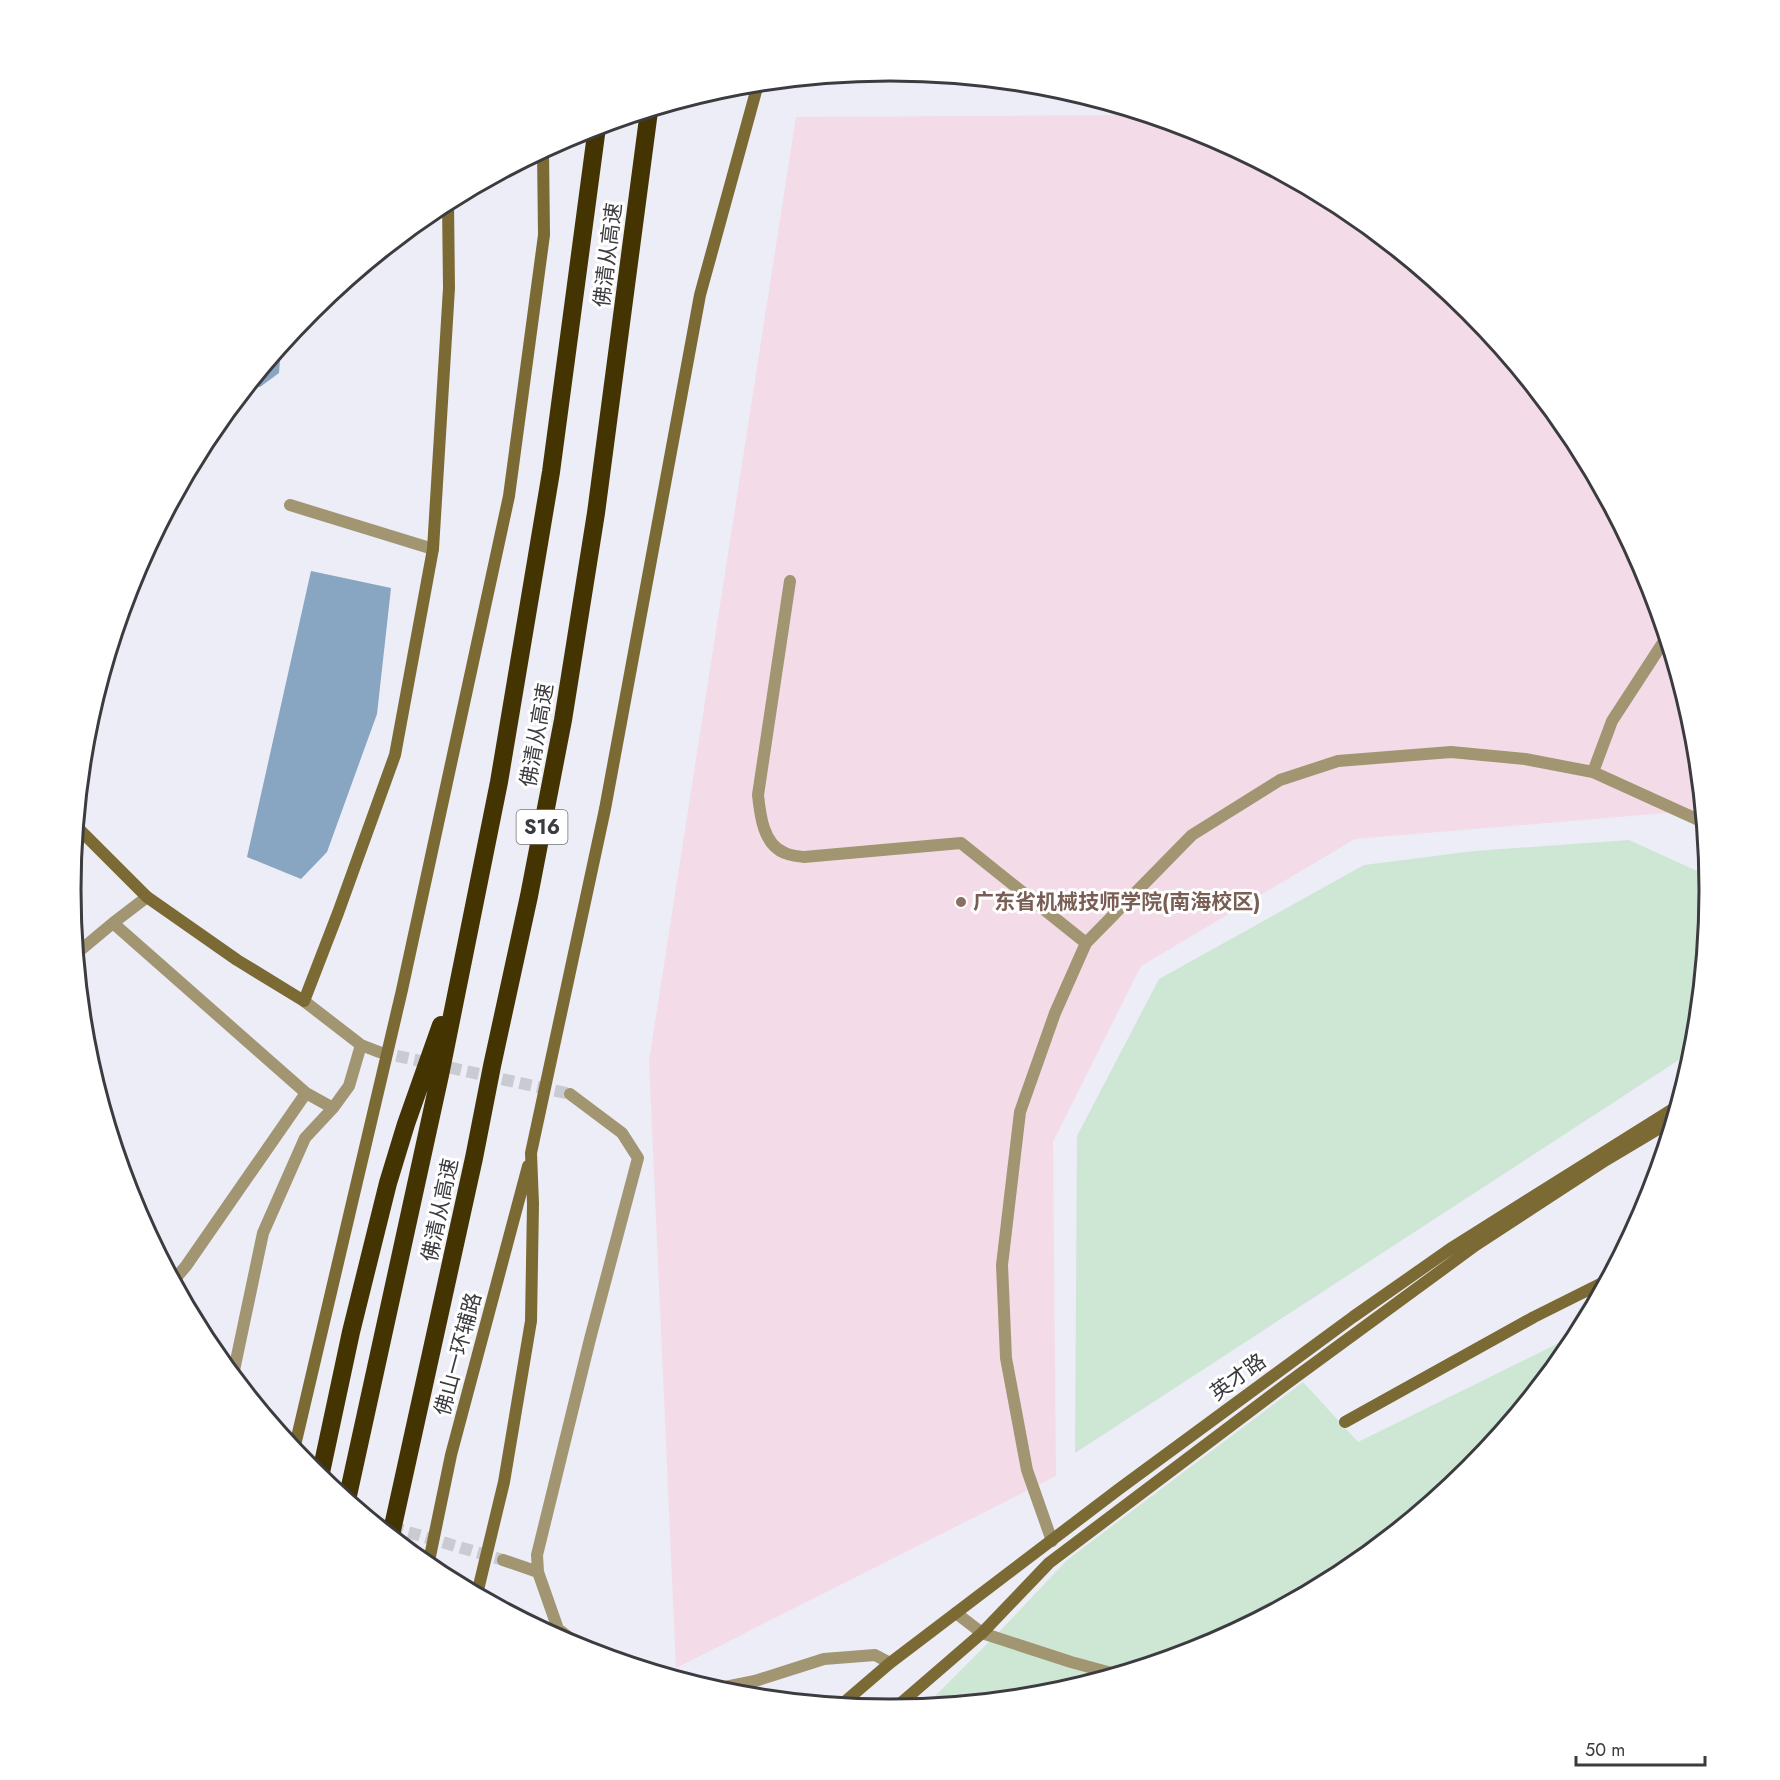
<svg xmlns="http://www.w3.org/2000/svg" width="1780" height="1780" viewBox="0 0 1780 1780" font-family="Jost,'Noto Sans SC',sans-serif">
<rect width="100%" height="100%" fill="#ecedf7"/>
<path fill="#f3dce8" d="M1144,115l60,18 142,76 124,102 102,124 75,142 47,153 8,80 -347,29 -214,127 -88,176 3,334 -380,192 -27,-607 147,-944z"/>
<path fill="#cee7d4" d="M1629,840l79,36 1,14 -15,160 -619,403 2,-317 82,-157 205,-114 110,-14z
M1577,1334l-6,12 -102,124 -124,102 -142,75 -153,47 -125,12 76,-76 66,-70 236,-178 55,60z"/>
<path fill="#88a5c1" d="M281,347l-2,26 -19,14 -11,-2z
M311,571l80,17 -14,126 -50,138 -26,27 -54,-22z"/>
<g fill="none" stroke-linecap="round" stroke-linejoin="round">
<path stroke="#c9cad2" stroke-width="12" stroke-dasharray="12 6" stroke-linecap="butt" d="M379,1052l191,42
M374,1522l129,38"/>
<path stroke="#a19572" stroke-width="12" d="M290,505l143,44
M790,581l-32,214c2,19 5,50 27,58 6,3 13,3 19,4l157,-14 125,100
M1593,772l19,-51 54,-83
M71,893l2,-2v-25
M113,923l193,170
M77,953l36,-30 34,-26
M304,1001l57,44 18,7
M570,1094l52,39 16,25 -48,181 -53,216 1,17 20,57 27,21
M174,1280l12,-14 120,-173 27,15
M233,1375l30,-142 42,-95 28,-30 16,-22 12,-41
M1052,1541l-25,-71 -21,-112 -4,-93 18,-153 35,-99 31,-70 106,-108 88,-55 58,-19 113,-9 74,7 68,13 110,50
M503,1560l35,12
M956,1613l26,20 89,29 44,12
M715,1689l40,-8 69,-22 51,-4 15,8"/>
<path stroke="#7c6a34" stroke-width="12" d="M77,827l70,70 90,63 67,41 34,-88 57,-158 38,-206 16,-261 -1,-87
M1345,1422l189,-105 72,-36
M294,1450l108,-460 107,-494 35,-261 -1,-84
M428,1566l23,-111 77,-289
M477,1594l27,-112 27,-161 2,-117 -2,-51 74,-344 95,-514 58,-211
M841,1705l49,-42 229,-174 234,-172 100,-70 223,-140
M894,1709l88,-76 67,-70 240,-181 187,-137 130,-85 67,-40"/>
<path stroke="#433401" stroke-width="18" d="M320,1477l31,-145 37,-149 18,-59 35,-99
M347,1500l93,-425 59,-293 52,-310 46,-345
M391,1535l83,-377 18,-92 37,-170 34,-176 33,-207 53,-402"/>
</g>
<circle fill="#8d6e63" stroke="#fff" stroke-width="2" cx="961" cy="902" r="6"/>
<g text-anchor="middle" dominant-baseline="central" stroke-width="6" stroke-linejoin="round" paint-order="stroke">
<rect fill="#fff" stroke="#767679" stroke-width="1.5" x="516.5" y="810" width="51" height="34" rx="4.5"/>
<g font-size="20" font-weight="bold" fill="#3c3c40">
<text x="542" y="827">S16</text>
</g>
<g font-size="21" fill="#3c3c40" stroke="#fff">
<text transform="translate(608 255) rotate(-83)">佛清从高速</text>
<text transform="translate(537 735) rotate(-80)">佛清从高速</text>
<text transform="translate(440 1210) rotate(-78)">佛清从高速</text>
<text transform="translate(458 1354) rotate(-75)">佛山一环辅路</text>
<text transform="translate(1238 1377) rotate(-36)">英才路</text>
</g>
<g font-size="21" font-weight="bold" fill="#785e54" stroke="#fff" text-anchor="start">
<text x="973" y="902">广东省机械技师学院(南海校区)</text>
</g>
</g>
<path d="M0 0H1780V1780H0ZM81 890a809 809 0 1 1 1618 0a809 809 0 1 1-1618 0Z" fill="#fff" fill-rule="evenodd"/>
<path fill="none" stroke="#3c3c40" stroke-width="3" d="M81 890a809 809 0 1 1 1618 0a809 809 0 1 1-1618 0Z"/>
<path d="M1576 1756v9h129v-9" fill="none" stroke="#3c3c40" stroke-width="3"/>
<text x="1585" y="1756" font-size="18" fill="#3c3c40" stroke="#ffffff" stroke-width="4.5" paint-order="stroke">50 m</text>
</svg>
